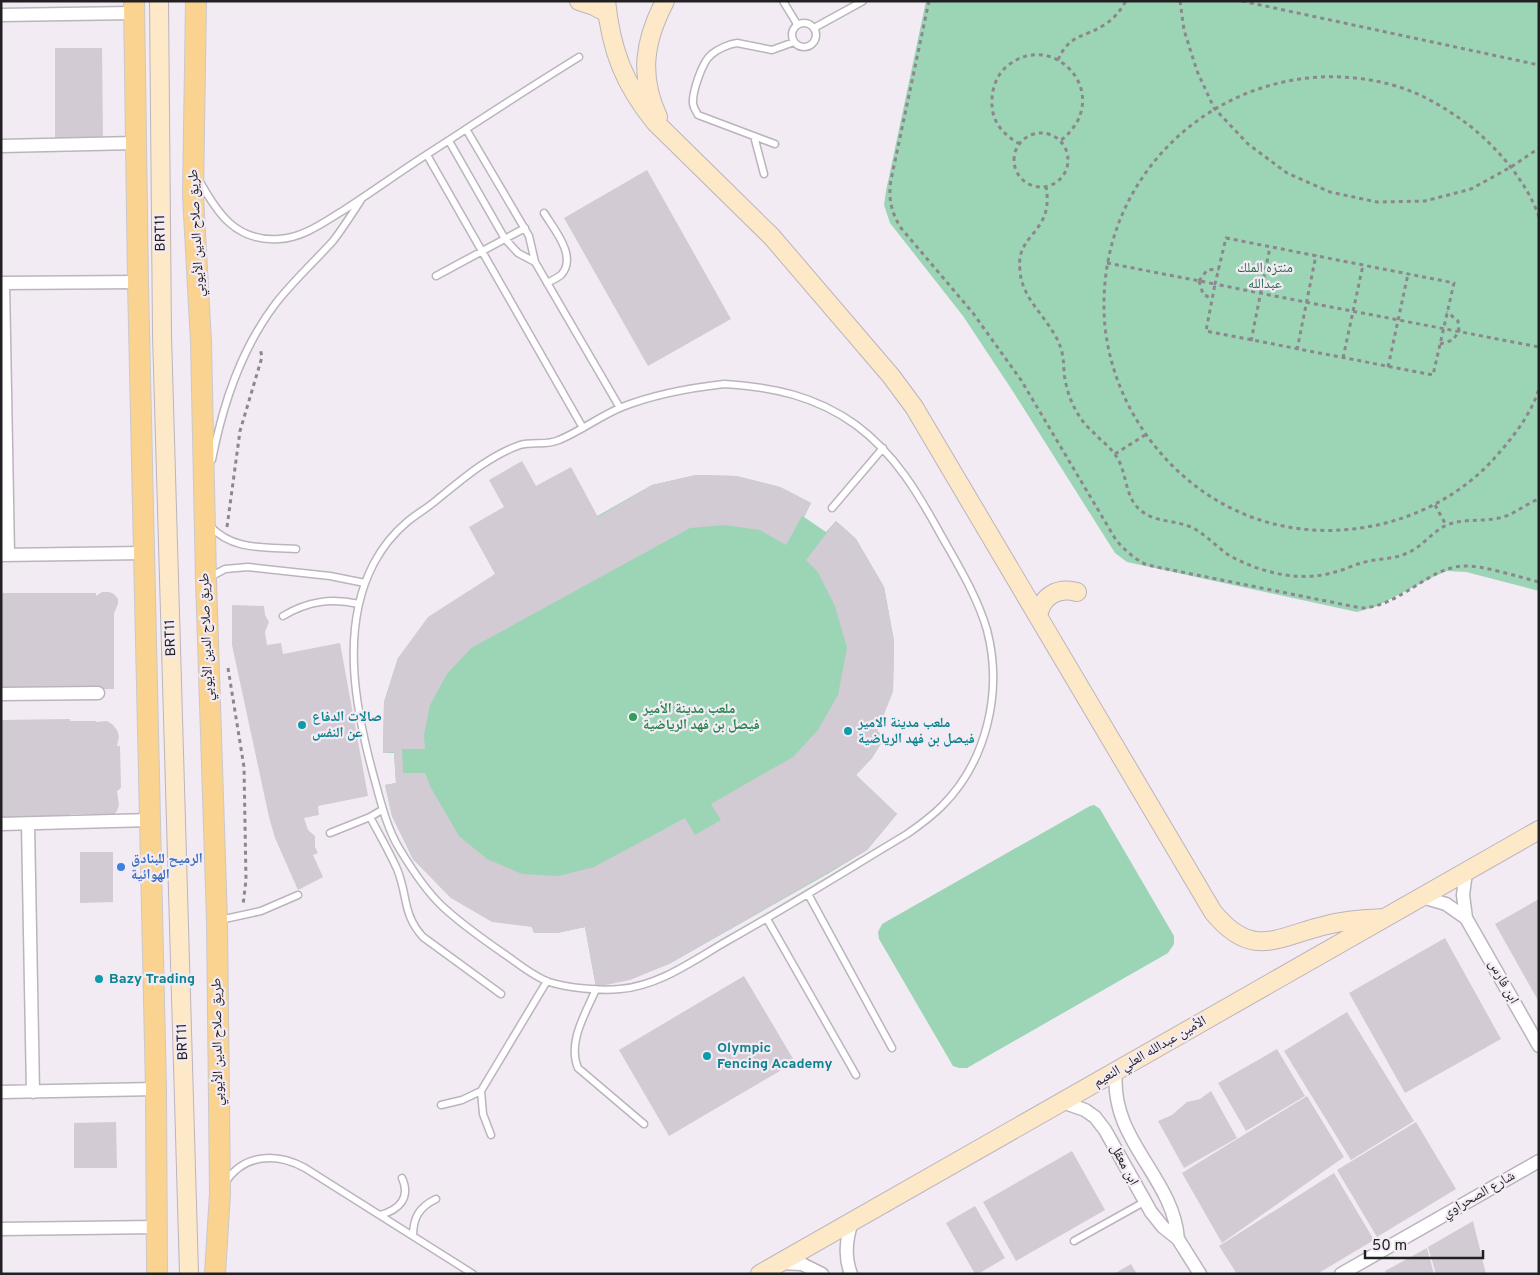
<svg xmlns="http://www.w3.org/2000/svg" width="1540" height="1275" viewBox="0 0 1540 1275" font-family="Overpass,'Noto Naskh Arabic',sans-serif">
<rect width="100%" height="100%" fill="#f2ebf4"/>
<path fill="#9cd5b6" d="M926,1h613v590l-73,-19 -19,-1 -12,5 -58,30 -20,6 -230,-50 -12,-9 -103,-163 -49,-74 -73,-93 -6,-18 2,-14z
M696,475l40,1 44,11 31,16 -7,14 22,15 10,-11 20,18 28,48 10,54 -1,50 -16,40 8,6 -13,21 -16,17 41,39 -30,36 -38,23 -160,91 -73,23 -11,-60 -28,6h-23l-2,-6 -81,-29 -38,-39 -21,-43 -7,-31 11,-2 -2,-30h-11l1,-51 14,-44 97,-84 157,-89z
M1094,805l6,4 74,127v8l-6,9 -201,115h-8l-6,-2 -74,-127 -1,-7 4,-8 208,-118z"/>
<path fill="#d2cbd3" d="M55,48h47l1,93h-48z
M647,170l84,149 -83,47 -84,-148z
M522,461l14,25 35,-19 27,50 54,-32 44,-10 40,1 44,11 31,16 -7,14 -2,-1 -16,29 -26,-15 -36,-5 -34,3 -219,120 -24,26 -17,31 -6,30 1,14h-23l1,24h22l6,15 28,48 28,23 35,15 36,2 36,-9 91,-49 10,17 26,-15 -10,-16 82,-47 25,-27 20,-35 9,-47 -12,-42 -17,-34 -12,-12 30,-39 20,18 28,48 10,54 -1,50 -16,41 8,5 -13,21 -16,17 41,39 -30,36 -198,114 -39,16 -34,7 -11,-60 -28,6h-23l-1,-6 -41,-5 -41,-24 -38,-39 -21,-43 -7,-31 11,-2 -2,-31 -11,1 1,-51 14,-44 30,-41 67,-43 -26,-47 35,-20 -15,-27z
M102,592h7l5,2 4,5v5l-4,9v76l-113,2v-98h95v3z
M232,605l32,1 1,9 4,7 -4,10 2,13 14,-2 2,11 57,-11 28,153 -50,10 1,9 -15,3 4,12 7,6v11l3,6 -5,2 10,22 -25,13 -23,-52 -6,-21 -37,-172z
M70,719v2h26v1l11,-1 6,4 4,5 2,6 -2,10h3l1,42 -4,3 2,14 -2,6 -4,4 -13,2 -5,-3h-25v5l-69,2v-101z
M80,852h33v50l-33,1z
M1539,899v103l-44,-78z
M1445,938l56,101 -96,54 -56,-100z
M744,976l51,86 -126,74 -50,-86z
M1347,1012l67,109 -63,39 -67,-109z
M1277,1049l28,47 -59,35 -28,-48z
M1211,1091l26,47 -53,30 -26,-47 14,-6 15,-13 13,-3z
M1307,1096l37,61 -122,86 -40,-70z
M116,1122l1,46h-43v-45z
M1416,1122l40,67 -79,48 -40,-67z
M1072,1151l33,59 -89,51 -33,-59z
M1334,1173l40,67 -57,34h-80l-18,-28z
M975,1206l30,52 -27,16h-3l-29,-51z
M1473,1221l13,53h-50l-8,-27z
M1427,1248l7,26h-48l-1,-3z
M1131,1264l6,10h-23z"/>
<g fill="none" stroke-linecap="round" stroke-linejoin="round">
<defs>
<path id="lane" d="M783,1l14,23
M792 35a12 12 0 1 1 24 0a12 12 0 1 1-24 0Z
M814,28l49,-27
M466,129l63,107 6,26 85,146
M754,136l10,38
M449,141l56,98 13,14 17,9
M775,144l-77,-29c-2,-4 -4,-6 -5,-11 -1,-11 9,-43 19,-50 6,-5 17,-10 25,-11l35,7 22,-8
M427,155l156,273
M199,180c18,33 37,62 80,59 24,-1 45,-17 65,-29 28,-18 54,-37 82,-55 51,-33 101,-66 153,-98
M544,213c10,16 34,44 17,62 -4,3 -10,6 -14,8
M436,276l89,-48
M724,384c49,3 92,12 132,41 39,29 62,68 85,110 17,30 36,61 46,95 16,61 0,131 -45,176 -10,10 -22,19 -35,28 -60,36 -119,73 -180,107 -33,19 -68,45 -107,48 -20,2 -52,-1 -71,-7 -14,-5 -28,-16 -39,-24 -23,-16 -48,-33 -68,-52 -17,-16 -31,-38 -43,-58 -12,-20 -18,-45 -24,-67 -19,-68 -36,-152 -1,-218 8,-15 20,-30 33,-41 8,-7 17,-12 26,-19 26,-21 55,-47 87,-58 13,-4 26,1 39,-5 22,-9 41,-24 63,-33 33,-13 67,-19 102,-23z
M212,460c11,-57 29,-111 64,-157 17,-22 38,-41 57,-62 10,-13 19,-27 28,-41
M832,508l51,-60
M209,525c23,26 56,22 87,24
M210,577l15,-8 23,-2 82,9 35,7
M283,616c25,-15 48,-18 76,-12
M370,817c9,17 19,34 27,52 11,26 5,45 26,68l78,57
M330,833l40,-16 12,-7
M808,894l84,154
M767,919l89,156
M220,920l41,-9 37,-16
M596,989c-10,24 -29,53 -18,79l66,56
M441,1105l21,-5 19,-9
M491,1135l-8,-21 -2,-23 66,-110
M225,1183c19,-30 52,-30 80,-15l168,106
M380,1215c19,-5 31,-17 22,-37
M413,1236c0,-18 6,-29 23,-37
M1074,1241l70,-39"/>
<path id="street" d="M1,15l132,-2
M1,146l134,-3
M1,283l137,-1
M3,283l5,272
M1,555l143,-2
M1,694l97,-1
M1,824l149,-4
M28,824l5,268
M1466,872l-3,23 3,23 73,128
M1422,897l24,7 20,14
M1116,1071c-7,69 57,105 62,168
M1,1092l155,-3
M1062,1102l23,8 10,7 10,13 46,82 12,15 15,12 22,35
M1,1229l156,-2
M780,1263l22,1 20,10
M851,1274c-7,-18 -5,-35 1,-52
M1341,1274l198,-113"/>
<path id="secondary" d="M159,1l3,334 27,939
M579,1l15,5 13,7
M606,1c5,49 18,83 49,121l117,115 119,139 23,31 299,505c40,49 65,24 114,13 19,-5 38,-6 58,-7
M658,117c-19,-41 -14,-76 7,-116
M1038,616c4,-20 19,-29 39,-24
M760,1274l779,-444"/>
<path id="primary" d="M134,1l4,281 18,807 1,185
M196,1l-3,195 8,146 5,238 11,340 3,273 -5,81"/>
</defs>
<use href="#lane" stroke="#bbb4bd" stroke-width="9"/>
<use href="#street" stroke="#bbb4bd" stroke-width="15"/>
<use href="#secondary" stroke="#bbb4bd" stroke-width="20"/>
<use href="#primary" stroke="#cac9ca" stroke-width="22"/>
<path stroke="#8c878d" stroke-width="3" stroke-dasharray="4 4" stroke-linecap="butt" d="M929,1l-38,179c-3,18 0,32 10,48l72,85 48,67 95,160c9,10 18,19 31,25l214,43c39,-1 66,-40 102,-42 19,-1 56,11 76,16
M1180,1l4,29 13,41 17,37 34,36 39,29 43,19 47,10 48,-1 46,-12 40,-22 28,-19
M1242,1l297,64
M1058,60c11,-26 26,-22 46,-35 10,-6 16,-14 22,-24
M1014 160a27 27 0 1 1 54 0a27 27 0 1 1-54 0Z
M1020,144c-17,-9 -29,-23 -28,-43 0,-13 5,-26 14,-34 48,-41 111,30 54,74
M1046,186c2,12 2,24 -4,35 -11,19 -25,24 -22,50 2,28 27,46 38,70 8,17 4,27 8,43 4,18 13,36 27,48 6,7 14,12 20,20 15,17 10,42 26,57 16,15 38,10 56,20 12,7 21,17 32,25 30,18 73,29 108,18 9,-2 18,-7 27,-9 14,-5 29,-3 43,-9 17,-6 27,-23 42,-29 17,-7 35,-3 52,-7 15,-3 26,-14 40,-19
M1539,217c-12,-36 -46,-75 -77,-97 -20,-14 -42,-27 -66,-34 -144,-42 -290,64 -292,215 -2,94 61,185 150,217 82,29 178,6 237,-56 19,-21 39,-45 48,-73
M1107,263l108,21 -9,47 227,44 21,-92 -228,-45 -11,46c108,22 216,42 324,63
M1199,281l8,-11 12,-1
M1199,281l4,13 9,5
M1251,341l19,-94
M1440,344l13,-4 6,-9 -1,-10 -11,-9
M1297,350l19,-95
M1343,358l20,-93
M1388,367l20,-93
M1115,454l30,-19
M1435,505l11,20
M227,527l13,-96 22,-74 -2,-9
M228,668l16,99 2,113 -3,25"/>
<use href="#lane" stroke="#fff" stroke-width="6"/>
<use href="#street" stroke="#fff" stroke-width="12"/>
<use href="#secondary" stroke="#fde9c8" stroke-width="18"/>
<use href="#primary" stroke="#fbd390" stroke-width="20"/>
</g>
<circle fill="#2e9e5b" stroke="#f2ebf4" stroke-width="2" cx="633" cy="717" r="5"/>
<g fill="#0f9aa8" stroke="#f2ebf4" stroke-width="2">
<circle cx="302" cy="725" r="5"/>
<circle cx="848" cy="731" r="5"/>
<circle cx="99" cy="979" r="5"/>
<circle cx="707" cy="1056" r="5"/>
</g>
<circle fill="#3f7fe0" stroke="#f2ebf4" stroke-width="2" cx="121" cy="867" r="5"/>
<g text-anchor="middle" dominant-baseline="central" stroke-width="4.5" stroke-linejoin="round" paint-order="stroke">
<g font-size="14" fill="#232023" stroke="#f2ebf4">
<text transform="translate(161 233) rotate(-91)">BRT11</text>
<text transform="translate(197 233) rotate(-93)">طريق صلاح الدين الأيوبي</text>
<text transform="translate(207 637) rotate(-92)">طريق صلاح الدين الأيوبي</text>
<text transform="translate(171 638) rotate(-92)">BRT11</text>
<text transform="translate(1503 982) rotate(61)">ابن فارس</text>
<text transform="translate(183 1042) rotate(-92)">BRT11</text>
<text transform="translate(218 1042) rotate(-91)">طريق صلاح الدين الأيوبي</text>
<text transform="translate(1150 1052) rotate(-30)">الأمين عبدالله العلي النعيم</text>
<text transform="translate(1124 1165) rotate(62)">ابن معقل</text>
<text transform="translate(1479 1195) rotate(-30)">شارع الصحراوي</text>
</g>
<g font-size="14" fill="#286549" stroke="#f2ebf4">
<text x="1265" y="268">منتزه الملك<tspan x="1265" dy="16">عبدالله</tspan></text>
</g>
<g font-size="14" font-weight="bold" fill="#27864d" stroke="#f2ebf4" text-anchor="start">
<text x="643" y="709">ملعب مدينة الأمير<tspan x="643" dy="16">فيصل بن فهد الرياضية</tspan></text>
</g>
<g font-size="14" font-weight="bold" fill="#0d838f" stroke="#f2ebf4" text-anchor="start">
<text x="312" y="717">صالات الدفاع<tspan x="312" dy="16">عن النفس</tspan></text>
<text x="858" y="723">ملعب مدينة الامير<tspan x="858" dy="16">فيصل بن فهد الرياضية</tspan></text>
<text x="109" y="979">Bazy Trading</text>
<text x="717" y="1048">Olympic<tspan x="717" dy="16">Fencing Academy</tspan></text>
</g>
<g font-size="14" font-weight="bold" fill="#366cbe" stroke="#f2ebf4" text-anchor="start">
<text x="131" y="859">الرميح للبنادق<tspan x="131" dy="16">الهوائية</tspan></text>
</g>
</g>
<rect width="1540" height="1275" fill="none" stroke="#232023" stroke-width="5"/>
<path d="M1365 1250v8h118v-8" fill="none" stroke="#232023" stroke-width="2.5"/>
<text x="1372" y="1250" font-size="15" fill="#232023" stroke="#f2ebf4" stroke-width="4" paint-order="stroke">50 m</text>
</svg>
